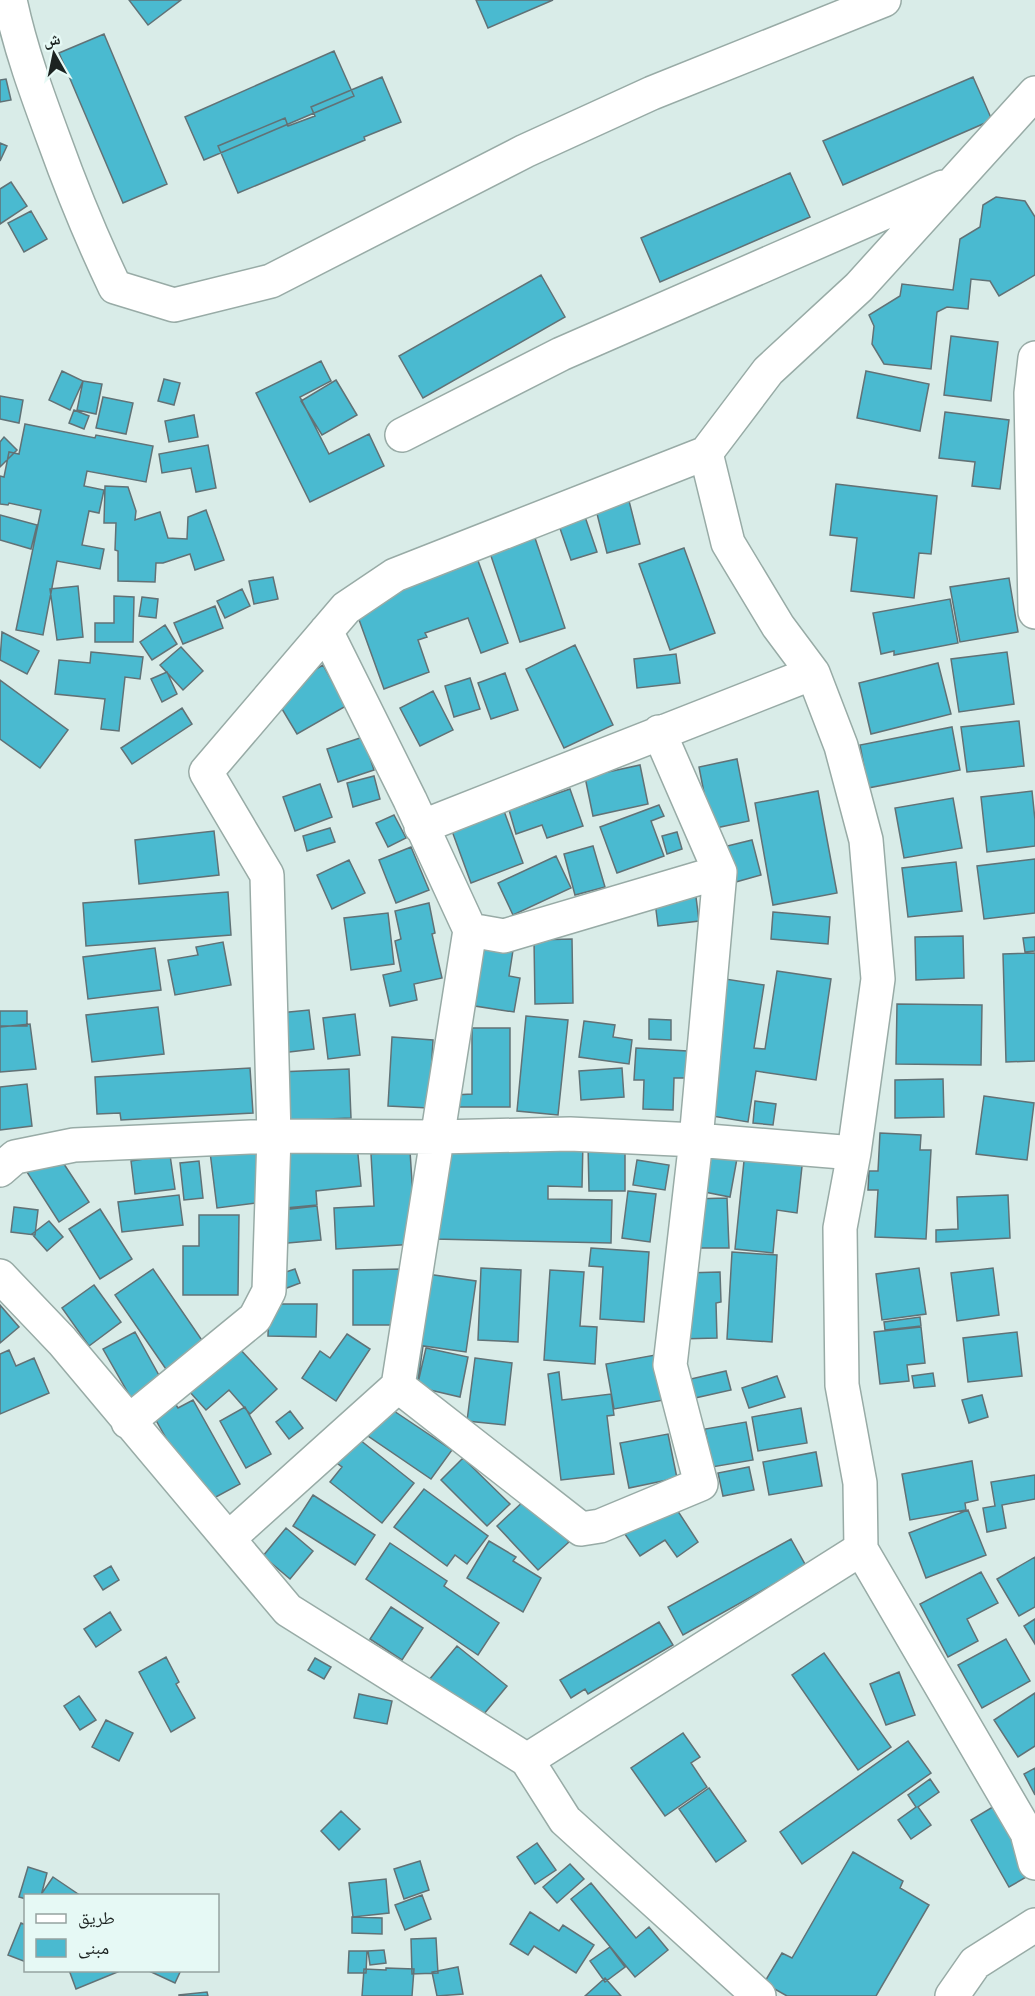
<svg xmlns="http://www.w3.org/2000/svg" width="1035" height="1996" viewBox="0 0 1035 1996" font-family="'Archivo Narrow','Noto Naskh Arabic',sans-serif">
<rect width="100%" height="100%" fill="#d9ece8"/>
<path fill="#4abad0" stroke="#617276" stroke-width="1.5" d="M129,0h52l-33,25z
M476,0h77l-65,28z
M104,34l63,150 -44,19 -64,-150z
M334,51l20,45 -150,64 -19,-43z
M382,77l19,45 -37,15 1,3 -127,53 -20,-47 67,-28 3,8 27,-10 -4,-9z
M973,77l19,43 -149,65 -20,-44z
M6,79l5,21 -11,2v-22z
M0,143l7,3 -7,15z
M790,173l20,44 -150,65 -19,-44z
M11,182l16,24 -27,18v-35z
M996,197l29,4 10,16v58l-36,21 -9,-15 -19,-2 -3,30 -21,-2 -10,5 -6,57 -47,-5 -12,-20 2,-18 -5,-11 31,-19 2,-12 51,6 7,-51 20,-12 3,-22z
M31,211l16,28 -23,13 -16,-29z
M541,275l24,42 -142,81 -24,-42z
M951,336l47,6 -7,59 -47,-6z
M321,361l10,20 -31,16 29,57 40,-20 15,32 -74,36 -54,-109z
M62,371l21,10 -13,29 -21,-10z
M866,371l63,13 -9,47 -63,-13z
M164,379l16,4 -6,22 -16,-4z
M336,380l21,35 -35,20 -21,-34z
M83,381l19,3 -6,30 -19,-4z
M0,396l23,4 -4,23 -19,-4z
M103,397l30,6 -7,31 -30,-6z
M74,410l15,6 -5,13 -15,-6z
M945,412l64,8 -9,69 -28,-3 3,-24 -36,-4z
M194,415l4,22 -29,5 -4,-21z
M25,424l70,14 1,-3 57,11 -7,36 -59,-11 -3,15 20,4 -5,23 -10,-2 -7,34 22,4 -4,20 -43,-8 -14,74 -27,-5 25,-120 -32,-7 -1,2 -8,-1v-28l4,1 5,-25 10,2z
M4,437l13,13 -17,17v-25z
M208,445l8,43 -20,4 -5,-24 -29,5 -3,-19z
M836,484l101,12 -6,58 -12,-1 -5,45 -63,-7 6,-53 -27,-3z
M105,486l23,1 8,24 -1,9 25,-8 8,26 19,1 1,-22 18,-7 18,50 -29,10 -5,-16 -27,9h-7l-1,19 -37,-1v-30l-3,-1 1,-27h-12z
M627,493l13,51 -33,9 -13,-51z
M581,505l16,47 -26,8 -16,-46z
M0,515l37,10 -6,24 -31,-9z
M534,535l31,93 -45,14 -31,-92z
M684,548l31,85 -45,17 -31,-86z
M477,558l31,85 -27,10 -13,-35 -43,15 2,4 -9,3 11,32 -45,17 -31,-86z
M273,577l5,22 -24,5 -5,-23z
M1009,578l9,54 -58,10 -10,-55z
M78,586l5,51 -26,3 -7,-51z
M242,589l8,17 -25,12 -8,-17z
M114,596l20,1 -1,45h-38v-19h19z
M142,597l16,2 -2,19 -17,-2z
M950,599l8,44 -64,12v-4l-13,3 -8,-41z
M215,606l8,22 -40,16 -9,-21z
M165,625l12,19 -25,16 -12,-18z
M2,632l37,19 -12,23 -27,-14z
M575,645l38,80 -49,23 -38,-79z
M181,647l22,24 -20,19 -23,-25z
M91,652l52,5 -3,22 -15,-2 -6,54 -18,-2 4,-30 -50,-5 4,-34 31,3z
M1007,652l7,52 -55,8 -8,-53z
M676,654l4,29 -43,5 -3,-29z
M938,663l13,51 -80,20 -12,-51z
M323,665l23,41 -49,28 -24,-40z
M167,672l10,22 -15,8 -11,-23z
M505,673l13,37 -27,9 -13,-36z
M470,678l10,31 -26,8 -9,-31z
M0,680l68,50 -28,38 -40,-29z
M433,691l20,39 -33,16 -20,-38z
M182,708l10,16 -60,40 -11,-16z
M1019,721l5,45 -57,6 -6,-45z
M952,727l8,43 -92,18 -8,-43z
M363,737l11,33 -36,12 -11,-33z
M737,759l12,62 -38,8 -12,-62z
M640,765l8,39 -55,12 -8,-39z
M374,776l6,23 -27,8 -6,-24z
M320,784l12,33 -37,14 -12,-34z
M570,789l13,37 -36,12 -5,-13 -26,9 -7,-24z
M818,791l19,102 -64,12 -18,-102z
M1032,791l3,29v26l-48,6 -6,-55z
M953,798l9,50 -58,10 -9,-50z
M659,805l5,11 -13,5 13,35 -47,17 -17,-46z
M504,811l19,52 -52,20 -19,-52z
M394,815l12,23 -18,9 -12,-24z
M330,828l5,14 -28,9 -4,-15z
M214,831l5,44 -80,9 -4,-44z
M677,832l5,17 -15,5 -5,-18z
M752,840l9,35 -36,10 -10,-36z
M593,846l12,41 -30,8 -11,-41z
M411,847l18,43 -33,13 -17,-43z
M556,856l15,32 -58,27 -15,-32z
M1035,859v54l-51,6 -7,-53z
M349,860l16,33 -33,16 -15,-34z
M956,862l6,49 -54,6 -6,-49z
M694,881l5,40 -41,5 -5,-40z
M228,892l3,43 -145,11 -3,-43z
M429,903l6,30 -3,1 10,44 -28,6 3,16 -27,6 -7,-31 18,-4 -6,-30 6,-2 -6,-28z
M773,912l57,5 -2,27 -57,-5z
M388,913l6,51 -43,6 -7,-52z
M963,936l1,42 -48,2 -1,-43z
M1035,937v14l-10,1 -2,-14z
M572,939l1,64 -38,1 -1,-64z
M485,940l29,4 -5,32 11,2 -6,34 -39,-6z
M223,942l8,43 -56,10 -7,-35 30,-5 -2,-8z
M155,948l6,42 -73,9 -5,-42z
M1035,953v108l-29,1 -3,-108z
M777,971l54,8 -15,101 -60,-9 -8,51 -54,-9 23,-33 3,-21 -13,-2 12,-79 45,7 -10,63 11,1z
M897,1004l85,1 -1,60 -85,-1z
M158,1007l6,47 -72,8 -6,-47z
M309,1010l5,39 -41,5 -4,-40z
M0,1011h27v15h-27z
M355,1014l5,41 -32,4 -5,-41z
M526,1016l42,4 -10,95 -41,-4z
M649,1019l22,1v20l-22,-1z
M584,1021l31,4 -2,12 19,3 -3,24 -50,-7z
M30,1024l6,45 -36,3v-45z
M472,1028h38v79h-56v-12l18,-1z
M392,1037l41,3 -4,68 -41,-2z
M636,1048l51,3 -1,27h-12l-1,32 -30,-1 1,-29h-10z
M250,1068l3,45 -132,7 -1,-7 -23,1 -2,-37z
M622,1068l2,29 -43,3 -2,-29z
M349,1069l2,49 -70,3 -3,-49z
M943,1079l1,38 -49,1v-38z
M27,1084l5,42 -32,4v-43z
M984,1096l50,7 -7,57 -51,-6z
M755,1101l21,3 -3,21 -20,-2z
M880,1133l41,2 -1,15h11l-5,89 -51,-2 3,-47h-10l1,-19h9z
M445,1141h138l-1,46 -34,-1v13l64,1 -1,43 -177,-4 1,-35h9z
M357,1144l4,42 -45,5 1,14 -32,3 -6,-56z
M588,1144h37v47h-36z
M697,1145l41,8 -8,44 -41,-8z
M256,1146l7,56 -46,6 -7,-56z
M410,1151l6,93 -80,5 -2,-41 40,-2 -3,-52z
M745,1151l58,6 -6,56 -20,-3 -4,43 -38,-4z
M170,1155l5,34 -40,5 -4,-33z
M60,1158l29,44 -30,20 -34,-53z
M637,1160l32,5 -4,25 -32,-5z
M199,1161l4,37 -19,2 -4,-37z
M628,1191l28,3 -6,48 -28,-4z
M179,1195l4,30 -61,7 -4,-30z
M1008,1195l2,43 -74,4v-12l22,-1 -1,-32z
M727,1198l2,50h-38l-1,-49z
M317,1206l4,34 -44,4 -4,-33z
M14,1207l24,3 -3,25 -24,-3z
M100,1209l32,50 -32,20 -31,-50z
M199,1215h40l-1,80h-55v-49h16z
M49,1221l14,16 -16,14 -15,-17z
M591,1248l58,4 -5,70 -44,-3 3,-52 -14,-1z
M732,1252l45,3 -5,87 -45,-3z
M481,1268l40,2 -3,72 -40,-2z
M919,1268l7,46 -44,6 -6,-46z
M993,1268l6,47 -42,6 -6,-48z
M153,1269l55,80 -38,26 -55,-80z
M295,1269l5,14 -21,8 -5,-15z
M402,1269l1,56h-50v-55z
M550,1270l34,2 -4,54 17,1 -2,37 -51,-4z
M720,1272l1,30 -5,1 1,35 -38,1 4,-66z
M427,1274l49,7 -10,71 -49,-7z
M94,1285l27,37 -32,24 -27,-38z
M269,1304h48l-1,33 -48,-1z
M0,1305l19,22 -19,16z
M920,1317l1,9 -36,4 -1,-8z
M921,1327l4,36 -18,2 2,16 -29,3 -6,-52z
M135,1332l31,56 -31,17 -32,-56z
M1017,1332l5,44 -54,6 -5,-44z
M347,1334l23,15 -34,52 -34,-23 18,-27 10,7z
M413,1344l10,2 -5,35 -11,-1z
M238,1347l39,42 -27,25 -21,-24 -23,20 -17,-19z
M426,1348l42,9 -8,40 -43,-10z
M9,1350l7,16 18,-8 15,35 -49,21v-60z
M655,1355l9,45 -50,9 -8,-45z
M475,1358l37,5 -7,62 -38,-4z
M726,1371l5,19 -45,10 -4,-19z
M559,1372l3,28 49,-6 3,21 -7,1 7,58 -53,6 -13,-106z
M933,1373l2,13 -21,2 -2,-12z
M777,1376l8,21 -36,11 -7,-20z
M169,1394l9,14 15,-8 47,84 -37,20 -55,-98z
M982,1395l6,22 -19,6 -7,-23z
M245,1407l26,47 -25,14 -26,-47z
M388,1407l64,43 -21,29 -63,-43z
M801,1408l6,35 -49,8 -6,-34z
M290,1411l13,17 -14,11 -13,-17z
M746,1422l7,38 -41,7 -7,-38z
M350,1432l64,51 -32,40 -52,-41 12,-15 -12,-9z
M668,1434l9,44 -48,10 -9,-45z
M816,1452l6,34 -53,9 -6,-33z
M463,1458l47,46 -23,22 -46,-46z
M972,1461l6,39 -13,3 1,7 -56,10 -8,-46z
M749,1467l5,23 -31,6 -5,-23z
M1035,1475v24l-33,6 4,23 -19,4 -4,-24 12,-2 -4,-24z
M424,1489l64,47 -21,28 -12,-9 -8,11 -53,-39z
M313,1495l62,40 -20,30 -62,-39z
M668,1496l30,46 -21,15 -12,-17 -25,16 -20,-29z
M528,1497l41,45 -31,28 -41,-44z
M968,1510l18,45 -60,23 -17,-45z
M286,1528l27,23 -23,28 -27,-23z
M791,1539l15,27 -123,69 -15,-28z
M489,1541l27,16 -3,4 28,17 -18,34 -56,-34z
M390,1543l57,38 -3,5 55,37 -21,32 -112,-76z
M1035,1557v50l-16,9 -22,-37z
M111,1566l8,14 -16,10 -9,-14z
M981,1572l17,31 -31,16 11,22 -30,16 -28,-53z
M391,1607l32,21 -21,32 -32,-21z
M110,1612l11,18 -25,17 -12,-18z
M1035,1619v25l-11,-18z
M659,1622l14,23 -85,49 -3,-5 -14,9 -11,-18z
M1006,1639l24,42 -48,27 -24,-43z
M457,1646l50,40 -28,34 -50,-40z
M824,1653l67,94 -33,23 -66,-95z
M166,1657l13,25 -3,2 19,34 -24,14 -32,-60z
M315,1658l16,9 -7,12 -16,-9z
M899,1672l16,43 -29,10 -16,-41z
M1035,1693v53l-17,11 -24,-37z
M359,1694l33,7 -5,23 -33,-6z
M79,1696l17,24 -16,10 -16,-24z
M106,1720l27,13 -14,28 -27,-14z
M683,1733l17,24 -9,6 16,24 -42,29 -34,-48z
M908,1741l23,32 -129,91 -22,-32z
M1035,1768v27l-11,-21z
M930,1779l9,13 -21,15 13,18 -20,14 -13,-19 18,-13 -8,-12z
M709,1788l37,53 -30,21 -37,-53z
M996,1805l39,67 -26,15 -38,-67z
M341,1811l19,18 -21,21 -18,-19z
M537,1843l19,27 -21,14 -18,-27z
M853,1852l50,29 -3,7 29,17 -53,91h-89l-23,-13 18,-30 10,5z
M420,1861l9,29 -25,9 -10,-30z
M570,1864l14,15 -27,24 -14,-16z
M28,1867l19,6 -6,23h-15v3l-7,-2z
M53,1877l28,19h-41z
M386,1879l3,34 -36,4 -4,-34z
M591,1883l45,55 13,-11 19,23 -33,27 -64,-78z
M422,1895l9,24 -26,11 -10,-25z
M530,1912l29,19 4,-6 31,20 -18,28 -42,-27 -6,9 -18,-11z
M352,1917l30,1v16l-30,-1z
M21,1923l5,2v37l-18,-7z
M436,1938l2,35 -26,1 -1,-35z
M610,1947l15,20 -20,15 -15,-21z
M384,1950l2,13 -16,2 -2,-14z
M349,1951h18l-1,22h-18z
M458,1967l5,27 -26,2 -5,-24z
M386,1968l28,1 -2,27h-50l2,-27 22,1z
M69,1970h51v1l-44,18z
M147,1970h34l-6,13z
M605,1978l16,18h-36z
M207,1992l1,4h-29v-1z"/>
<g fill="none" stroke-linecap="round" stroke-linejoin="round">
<defs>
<path id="minor" d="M10,0c10,48 27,94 44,140 18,50 38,99 61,147l59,18 97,-24 254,-130 127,-58 232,-93
M1035,358l-4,35 4,219
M402,435l159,-81 382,-167
M421,827l392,-154
M470,930l34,6 216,-64
M0,1170l15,-13 59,-12 200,-9 164,1 132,-3 126,6 158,13
M0,1276l62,65 226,269 239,150 38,60 194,176
M398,1386l183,143 19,-3 101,-42 -31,-119 26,-225 24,-268 -61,-140
M128,1422l127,-104 14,-27 5,-155 -7,-261 -61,-103 140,-164 49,-33 311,-122
M229,1538l169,-152 72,-456 -60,-130 -84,-169
M861,1549l166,284 8,30
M527,1760l334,-211 -1,-66 -18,-98 -2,-157 14,-75 24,-174 -12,-139 -25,-94 -28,-73 -35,-47 -50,-83 -22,-90 62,-82 91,-84 176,-194
M952,1996l23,-33 60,-38"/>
</defs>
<use href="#minor" stroke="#98aba6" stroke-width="36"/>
<use href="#minor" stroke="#fff" stroke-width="33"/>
</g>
<rect x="24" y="1894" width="195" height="78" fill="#e6f9f5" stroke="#95a3a0" stroke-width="1.5"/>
<rect x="36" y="1914" width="30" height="9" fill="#ffffff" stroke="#95a3a0" stroke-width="1.5"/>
<text x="78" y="1924" font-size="18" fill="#1c2321">طريق</text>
<rect x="36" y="1939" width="30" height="18" fill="#4abad0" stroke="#95a3a0" stroke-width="1.5"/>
<text x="78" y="1954" font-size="18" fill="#1c2321">مبنى</text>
<g transform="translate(54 54) rotate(351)" stroke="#e6f9f5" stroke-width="4.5" paint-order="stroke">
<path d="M0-4.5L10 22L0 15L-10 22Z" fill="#1c2321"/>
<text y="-9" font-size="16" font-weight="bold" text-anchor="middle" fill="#1c2321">ش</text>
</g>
</svg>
